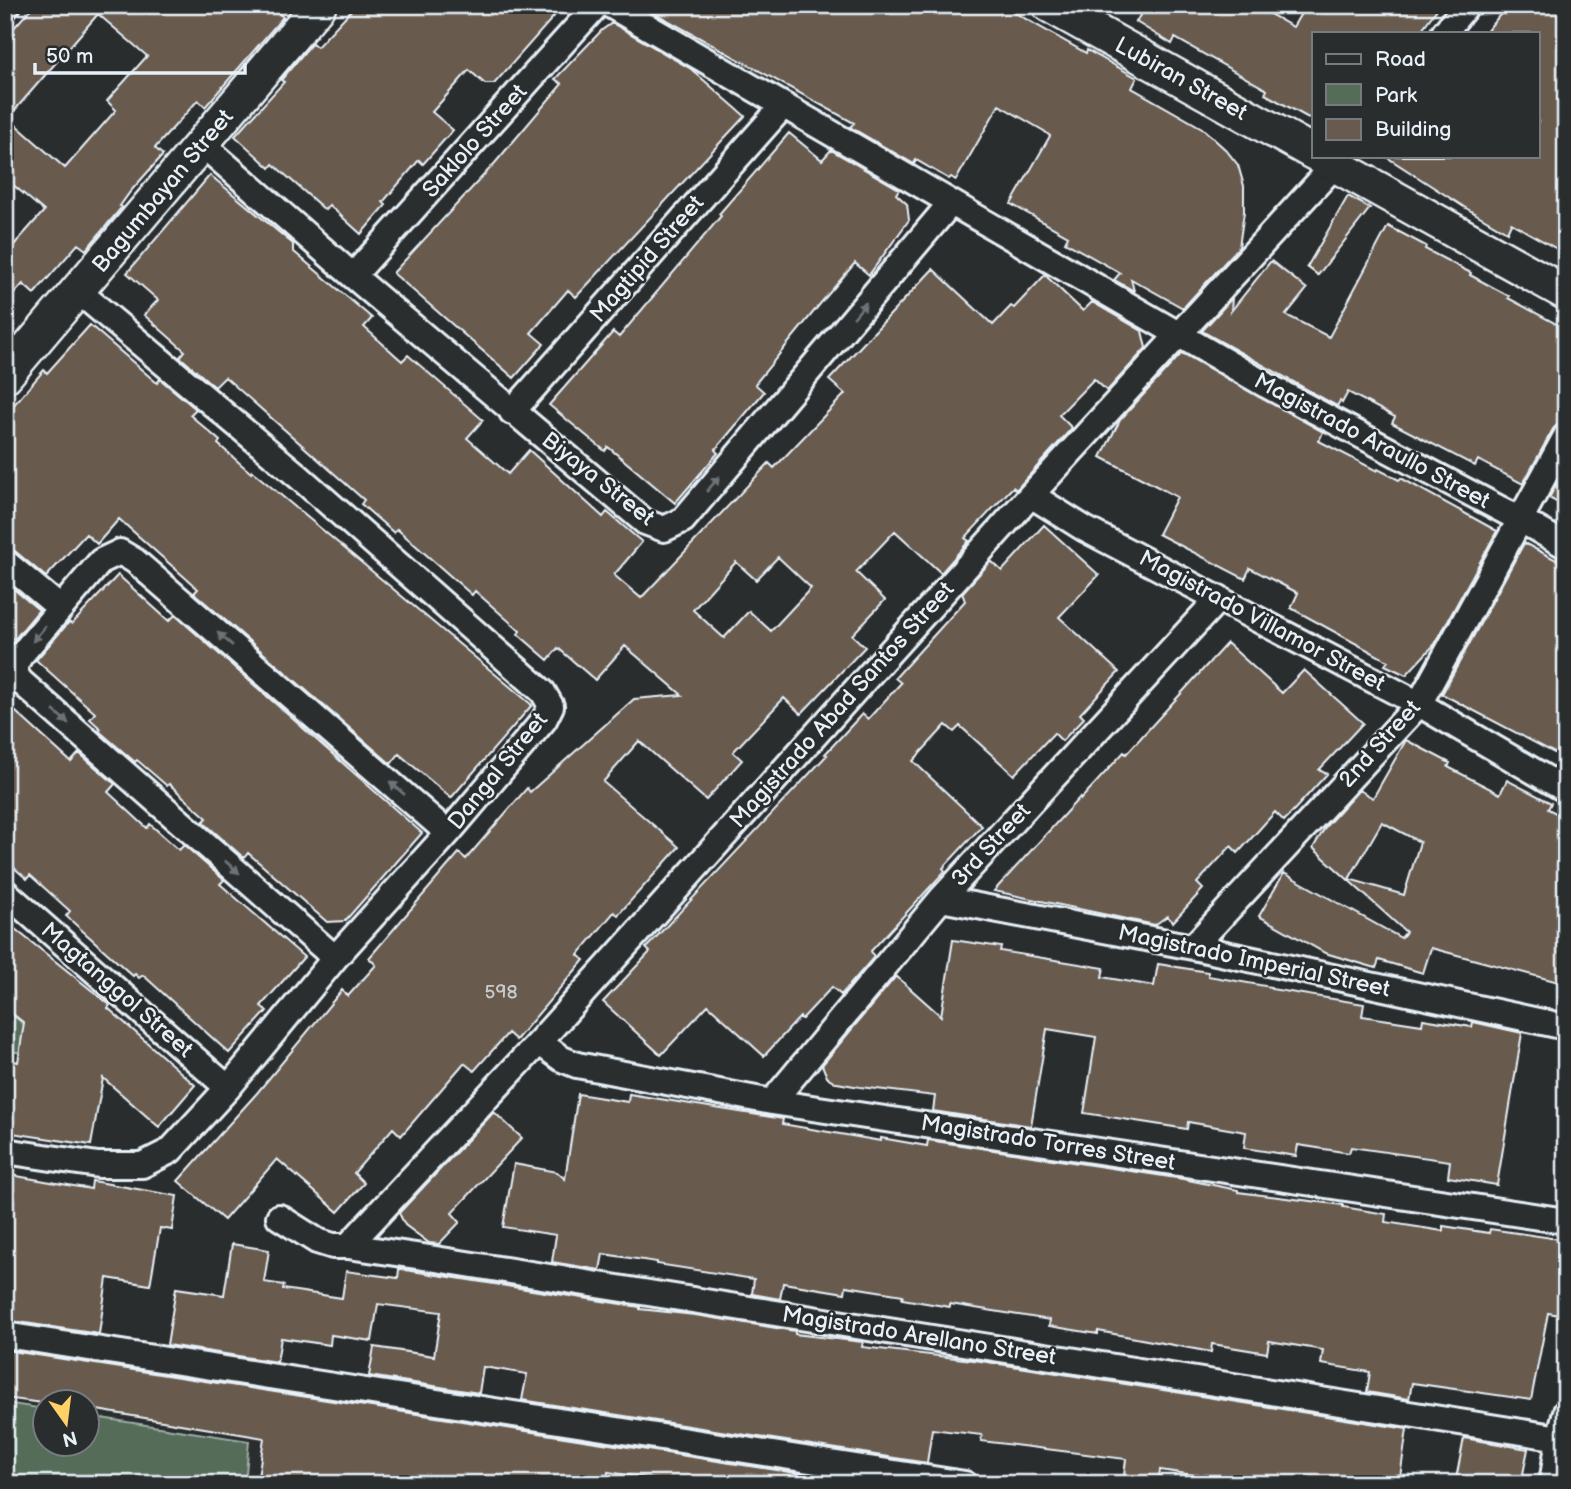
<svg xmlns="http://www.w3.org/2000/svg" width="1571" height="1489" viewBox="0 0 1571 1489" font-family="'Balsamiq Sans',sans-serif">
<rect width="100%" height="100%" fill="#2a2d2e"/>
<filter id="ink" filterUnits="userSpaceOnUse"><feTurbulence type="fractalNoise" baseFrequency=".0143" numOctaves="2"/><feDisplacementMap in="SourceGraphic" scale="14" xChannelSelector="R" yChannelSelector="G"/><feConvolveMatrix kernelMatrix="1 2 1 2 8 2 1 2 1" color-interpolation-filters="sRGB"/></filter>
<g filter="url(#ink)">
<path fill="#556c58" stroke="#9eaea8" stroke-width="2" d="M5,1009l65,53 -65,-12z
M5,1403l40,6 1,35h42v-28l161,25 -4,43h-176l-64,-10z"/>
<path fill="#685a4e" stroke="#e8f1f8" stroke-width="2" fill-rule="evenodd" d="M34,5h235l14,12 -78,90 -7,-7 -43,48 8,7 -33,37 -10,14 2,1 -36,43 -8,-6 -44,50 -11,-10 -18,20v-49l39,-44 -39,-33v-140zM98,14l49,42 -40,45 9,9 -51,58 -57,-50z
M356,5h208l-70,79h-9l-16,-14 -37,42 21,18 -30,34 -4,-4 -36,42 3,3 -25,29 -32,-29 -4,5 -52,-46 -3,4 -35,-32 49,-54 -3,-2 31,-37 5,4z
M640,5h361l85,48 1,-3 50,28 -5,10 70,40 24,22 12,15 6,21v26l-5,35 -56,61 -52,-29 3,12 -20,-11 6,-7 -55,-31 3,-6 -57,-32 39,-68 -6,-5 -45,-26 -43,75 -5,-3 -2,2 -33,-19 -2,4 -64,-37 4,-4z
M1146,5h108l39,22 13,-22h134l-21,28h-105v88l-49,-27 2,-4 -92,-52 -3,6 -36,-22z
M1508,5h58v249l-55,-31 -4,9 -43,-25 -79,-51h153v-123h-53z
M612,23l79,46 54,47 -169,181 -8,-7 -37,43 13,11 -30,34 -121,-105 102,-110 67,-79 -7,-5 47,-49z
M789,133l33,27 9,-10 68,39 -3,5 11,10 2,16 -40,55 -14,-12 -35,41 -65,80 9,8 -49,58 3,3 -43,50 -67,-56 -3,4 -56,-46 64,-73 6,5 102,-121 -2,-2z
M210,175l83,69v7l79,67 -8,9 38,34 6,-6 75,65 -16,18 41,36 21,-24 74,67 4,-5 35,30 -28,33 27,23 128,-135 5,5 71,-74 -16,-14 104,-111 60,56 18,-19 3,2 31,-33 38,36 9,-9 50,29 4,17 -39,43 -13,-12 -35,36 13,13 -56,62 -3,-3 -48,51 4,3 -28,32 -46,-42 -39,41 29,28 -33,35 13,12 -64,67 -17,-16 -51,54 9,8 -36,40 -67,-59 -36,41 76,65 -61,68 -4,-3 -36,43 6,5 -68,80 -8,-7 -34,38 -10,-8 -63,73 -8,-8 -39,45 10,10 -26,29 -61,-53 -53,61 -46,-39 79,-88 85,-103 6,6 28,-31 -7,-7 90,-105 7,6 61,-71 3,4 104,-93 48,-4 -57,-49 -30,34 -37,-32 -10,12 -30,-26 2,-3 -45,-40 -3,4 -75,-66 -3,4 -33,-29 3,-4 -139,-123 -10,10 -35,-30 5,-6 -41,-36 14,-15 -31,-27zM778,557l33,31 -40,43 -22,-20 -25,27 -31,-28 43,-48 20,18z
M1348,196l22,12 -52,67 -11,-8z
M1388,226l38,20 -1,3 46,24 -1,2 39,21 -1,2 58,31v92l-7,2 -6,6 -30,55 -45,-24 -3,6 -83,-43 3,-6 -47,-25 -6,11 -2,-2 -3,5 -135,-75 30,-33 -1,13 40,-50 36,28 -21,26 43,22z
M90,325l67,58 3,-4 36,30 -6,6 30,26 -2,3 33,29 1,-2 280,234 -81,93 -52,-44 -8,10 -197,-171 4,-4 -79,-70 -22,25 -11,-10 -40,43 -31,-26 -10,-4v-132l39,-45 3,3z
M1182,353l141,79 -4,9 58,30 1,-2 21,11 2,-2 96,53 -62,113 -29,31 -21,-10 3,-4 -97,-53 7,-15 -48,-25 -5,11 -87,-45 19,-37 -76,-40 19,-37z
M1566,467v40l-17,-9z
M1044,525l55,50 -40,42 60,55 -39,42 4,4 -22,23 -8,-8 -40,42 -54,-49 -6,6 -8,-7 -33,36 69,65 -39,42 2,3 -74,80 3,6 -33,38 -9,-8 -30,32 -2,-2 -36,39 -56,-51 -47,50 -58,-53 47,-50 -4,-4 181,-193 -2,-1 37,-40 6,5 33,-36 -6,-5 70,-77 -3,-8 29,-32 11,10z
M1524,543l42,22v194l-124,-65z
M118,575l51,46 6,-6 247,218 -77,88 -18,1 -79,-69 -4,5 -41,-36 4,-4 -38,-34 -2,2 -30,-26 -2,2 -36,-31 2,-2 -11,-10 5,-6 -59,-53 33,-38 3,2z
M5,582l34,28 -25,30 -9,-8z
M1227,643l55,50 22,-23 59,53 -44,47 8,4 -43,47 -9,-9 -37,41 -7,-7 -34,37 6,6 -30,33 -6,-6 -12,9 -161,-34 86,-94 1,2 43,-47 2,2z
M5,702l66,60 8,-9 36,31 -7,8 39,36 3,-4 29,26 5,-5 40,35 -4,4 84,73 -43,49 6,5 -38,42 -86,-78 -4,3 -4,-4 -2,2 -67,-60 4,-5 -40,-36 -3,4 -22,-19z
M1406,740l44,23 -2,4 52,27 7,-14 44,23 -3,6 18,9v166l-135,-36 -8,25 -44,-13 -3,8 -51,-15 -66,-37 25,-43 117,65 5,-6 -93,-84 13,-22 33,-36 14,8zM1382,822l38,20 -16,53 -55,-16z
M5,921l105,84 -2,3 87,77 -36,42 -56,-49 -12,67 -86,-13v-73l13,3 6,-39 -19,-15z
M953,940l48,7 -1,4 104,17 -2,9 52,9 4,-22 50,8v4l63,11v2l93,15 -2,12 60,9 1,-6 49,8 1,-5 49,11 -25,152 -49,-8 2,-16 -99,-14 -2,6 -51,-8 -2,11 -52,-8 2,-16 -58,-10 -1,7 -103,-16 12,-76 -49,-8 -16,97 -98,-15 2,-15 -75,-9 -23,-4 -10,-6 -5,-12 74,-89 45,40z
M578,1094l50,8 1,-8 154,25 -1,5 99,17v-3l46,8 1,-6 255,39 55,11v2l105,13v2l43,7 -1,8 58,9v-5l46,7 1,-4 76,11v76l-18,-3 -17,87 -119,-17 -3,16 -42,-7 3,-20 -49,-8 2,-14 -54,-9 -2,12 -55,-9 -1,8 -113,-21v3l-49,-8 1,-6 -100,-16v3l-48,-8 1,-4 -57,-9 -1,7 -62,-10 -3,16 -28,-5 2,-15 -97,-15v-2l-54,-8 -3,16 -48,-8 4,-27 -53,-8 11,-63 43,8 8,7z
M494,1112l28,26 -70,75 8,9 -21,22 -10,-1 -24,-18 -6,-12z
M5,1174l86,15 1,-8 85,15 -5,34 -12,-2 -10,57 -43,-7 -8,56 -94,-14z
M232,1244l37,6 -5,32 20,3 -1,4 59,9 4,-27 52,7 1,-9 241,38v2l55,6 100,16v3l68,8 -1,5 119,14 426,68 -8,55h-148l-91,-14 -2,14h-35l3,-25 -145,-18 1,-6 -50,-6 -5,34 -405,-63 5,-26 -44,-7 -4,26 -110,-17 5,-29 60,9 7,-44 -63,-8 -6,37 -41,-6 -1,10 -49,-7 -4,24 -110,-17 9,-57 48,7z
M5,1350l861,134h-208l1,-4 -51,-8 -2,12h-349l7,-46 -173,-29 -3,-2v-5l-46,1 -37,-5z
M1464,1438l64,11 -7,35h-66z"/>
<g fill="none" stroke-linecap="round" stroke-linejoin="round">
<defs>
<path id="street" d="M610,5l656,380 255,135 45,26
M5,8l3,-3
M1444,33l23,-28
M203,145l150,131 292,246 19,7 19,-9 267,-316
M353,276l244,-271
M512,412l270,-305
M1031,495l54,34 334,175 147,86
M5,562l55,46
M5,892l223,196
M941,899l252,48 373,80
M1193,947l226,-243 147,-268
M335,958l-315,-277 -7,-12 7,-13 81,-95 19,-9 15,9 313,272
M539,1042l23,17 15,6 195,37 794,119
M772,1102l169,-203 278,-301
M5,1151l93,14h44l28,-14 58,-63 107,-130 113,-125 96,-113 7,-14 -8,-14 -245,-216 -220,-185
M279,1217l38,24 16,5h15l75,11 1143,182
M348,1246l191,-204 492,-547 312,-339
M5,1335l960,149
M1552,1484l7,-46 7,-26"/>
<path id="secondary" d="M1049,5l265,148
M1319,156l247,137
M5,376l314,-371"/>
</defs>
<use href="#street" stroke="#e8f1f8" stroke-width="30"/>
<use href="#secondary" stroke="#e8f1f8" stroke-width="38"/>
<use href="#street" stroke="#2a2d2e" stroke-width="24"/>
<use href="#secondary" stroke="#2a2d2e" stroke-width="33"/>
</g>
<defs><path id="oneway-solid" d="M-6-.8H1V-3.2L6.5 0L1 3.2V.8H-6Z" transform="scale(1.75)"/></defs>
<g fill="#6c7275">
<use href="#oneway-solid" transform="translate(860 310) rotate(-50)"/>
<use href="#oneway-solid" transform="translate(713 484) rotate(-50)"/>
<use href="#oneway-solid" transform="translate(39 634) rotate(130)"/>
<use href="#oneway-solid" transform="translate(225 639) rotate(-139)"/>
<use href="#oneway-solid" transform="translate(61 717) rotate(41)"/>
<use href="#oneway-solid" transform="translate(397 788) rotate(-139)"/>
<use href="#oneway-solid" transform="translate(232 867) rotate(41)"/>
</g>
</g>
<g text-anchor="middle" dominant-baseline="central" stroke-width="5" stroke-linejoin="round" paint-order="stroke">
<g font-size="19" fill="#c8cbce">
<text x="501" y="992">598</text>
</g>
<g font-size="23" fill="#e8f1f8" stroke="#2a2d2e">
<text transform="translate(1181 79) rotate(29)">Lubiran Street</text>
<text transform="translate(475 141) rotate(-48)">Saklolo Street</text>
<text transform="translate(163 191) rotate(-50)">Bagumbayan Street</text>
<text transform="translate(647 259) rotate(-49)">Magtipid Street</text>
<text transform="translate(1372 441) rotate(28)">Magistrado Araullo Street</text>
<text transform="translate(598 479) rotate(38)">Biyaya Street</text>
<text transform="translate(1262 621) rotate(28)">Magistrado Villamor Street</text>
<text transform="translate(842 705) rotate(-48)">Magistrado Abad Santos Street</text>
<text transform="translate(1380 744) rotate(-48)">2nd Street</text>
<text transform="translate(498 771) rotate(-51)">Dangal Street</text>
<text transform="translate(991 845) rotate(-47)">3rd Street</text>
<text transform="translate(1254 961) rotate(12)">Magistrado Imperial Street</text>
<text transform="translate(117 990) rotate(41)">Magtanggol Street</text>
<text transform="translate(1048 1143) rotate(9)">Magistrado Torres Street</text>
<text transform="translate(919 1336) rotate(9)">Magistrado Arellano Street</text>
</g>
</g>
<rect width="1571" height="1489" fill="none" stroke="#2a2d2e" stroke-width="28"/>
<rect x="14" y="14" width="1543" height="1461" fill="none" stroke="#e8f1f8" stroke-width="2.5" filter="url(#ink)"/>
<rect x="1312" y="32" width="228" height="126" fill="#2a2d2e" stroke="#767b7f" stroke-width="2"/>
<rect x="1326" y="54" width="35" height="10" fill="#2a2d2e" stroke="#767b7f" stroke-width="2"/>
<text x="1375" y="66" font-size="21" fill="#e8f1f8">Road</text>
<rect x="1326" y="84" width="35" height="21" fill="#556c58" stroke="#767b7f" stroke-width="2"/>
<text x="1375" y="102" font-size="21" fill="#e8f1f8">Park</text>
<rect x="1326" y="119" width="35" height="21" fill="#685a4e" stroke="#767b7f" stroke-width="2"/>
<text x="1375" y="136" font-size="21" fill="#e8f1f8">Building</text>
<g transform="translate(66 1423) rotate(166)"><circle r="33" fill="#2a2d2e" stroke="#767b7f" stroke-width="2"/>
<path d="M0-5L12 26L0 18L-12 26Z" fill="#ffd166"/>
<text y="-10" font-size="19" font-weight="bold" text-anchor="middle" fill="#e8f1f8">N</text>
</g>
<path d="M35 63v10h210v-10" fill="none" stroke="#e8f1f8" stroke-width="3.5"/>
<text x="46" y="63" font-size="21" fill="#e8f1f8" stroke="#2a2d2e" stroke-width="5" paint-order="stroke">50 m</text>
</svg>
